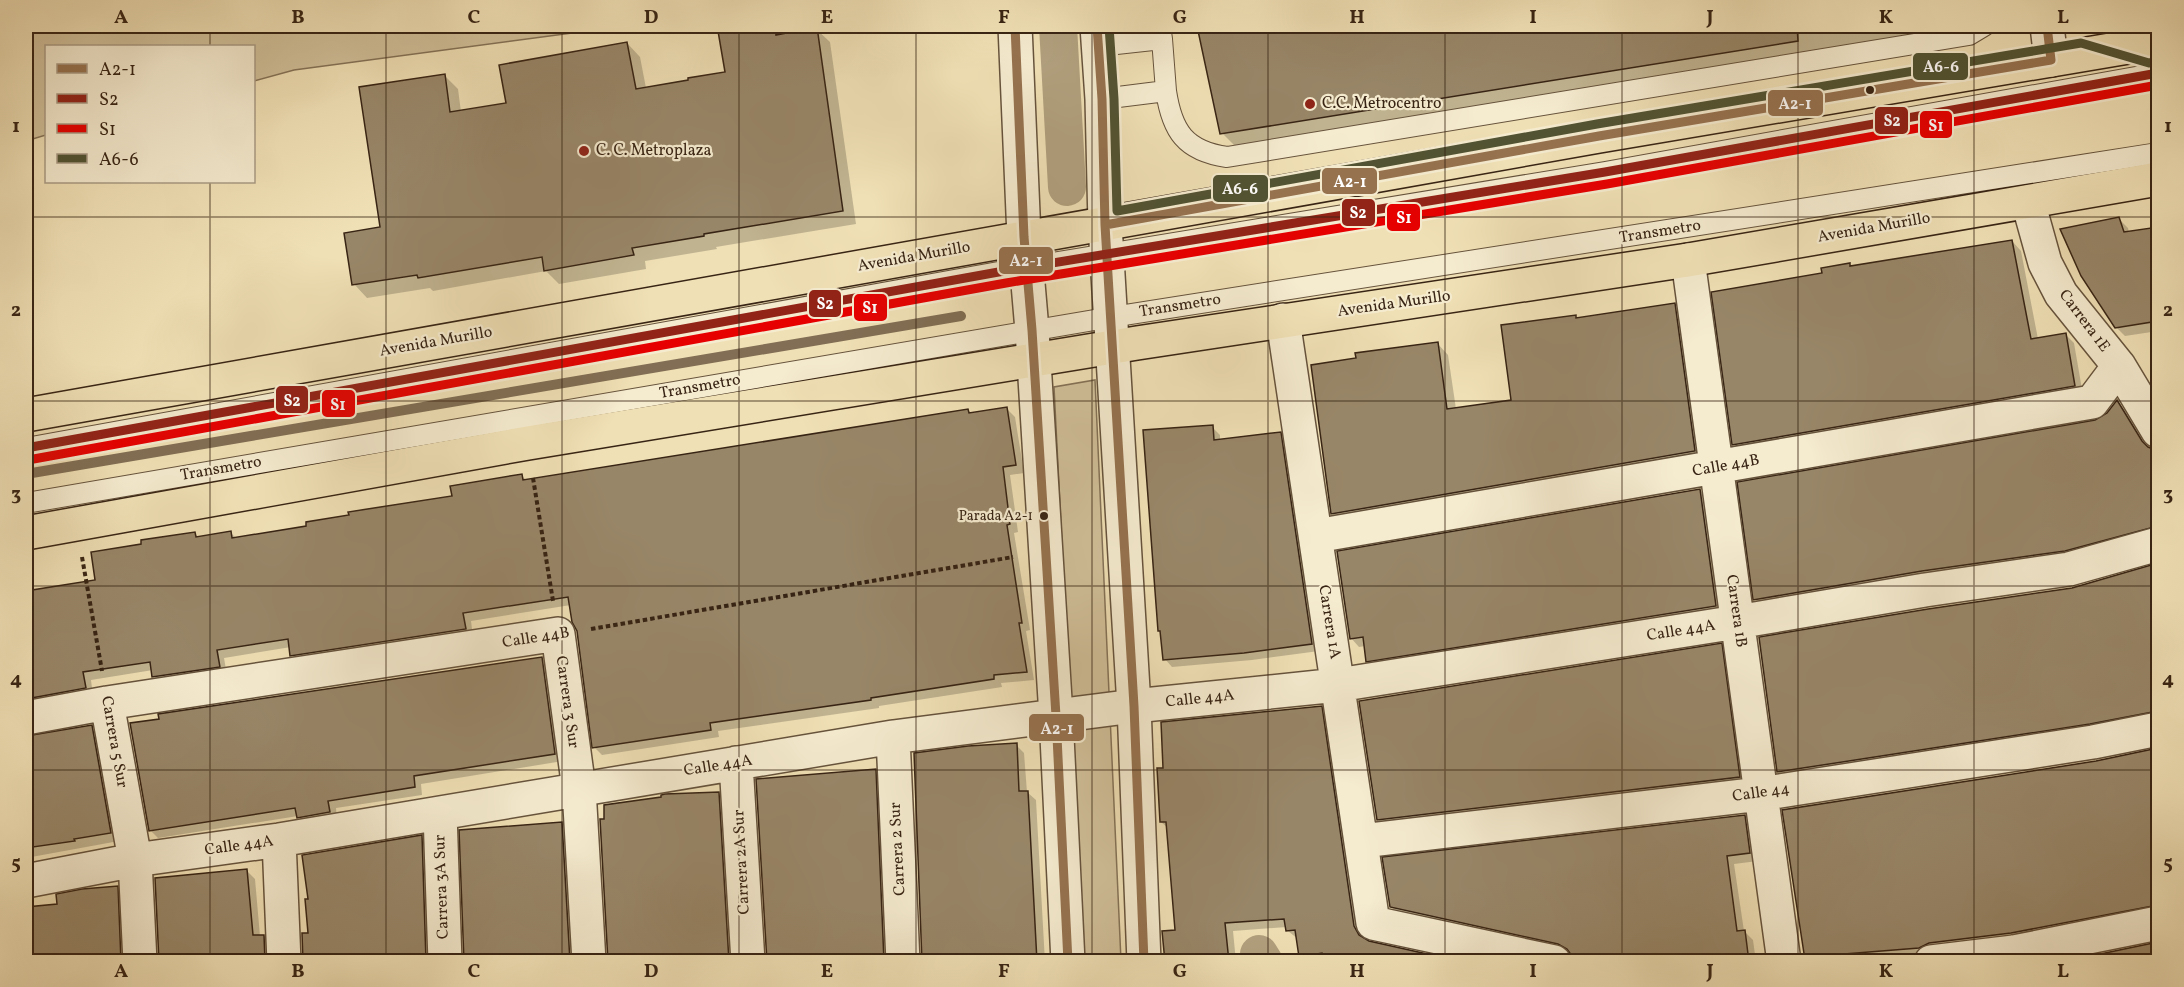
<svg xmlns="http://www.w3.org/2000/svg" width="2184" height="987" viewBox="0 0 2184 987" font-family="Vollkorn,serif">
<rect width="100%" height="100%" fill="#f0e0b5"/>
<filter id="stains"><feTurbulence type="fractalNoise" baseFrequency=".00333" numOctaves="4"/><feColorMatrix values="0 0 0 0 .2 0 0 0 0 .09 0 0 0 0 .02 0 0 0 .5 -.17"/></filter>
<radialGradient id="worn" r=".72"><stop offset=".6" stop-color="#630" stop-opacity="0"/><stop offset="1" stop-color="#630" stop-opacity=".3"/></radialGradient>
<path fill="#d1c09a" stroke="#847257" stroke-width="1.5" d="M26,26h599l-331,44 -40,11v-35h-208v89l-20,6z
M1095,380l26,581h-38l-29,-574z"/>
<path fill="#0003" d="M759,26h17l9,9 31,-6 14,13 26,182 -140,23 1,2 -72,12 1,8 -87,15 -13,-13 -113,20 -3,-3 -63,10 -13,-14 28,-56 63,-152 13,13 3,23 47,-7 119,-62 13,14 6,31 81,-15 -7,-41z
M1199,26h773l-734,123 -16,-16z
M2119,219l9,9 1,5 29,-4v102l-33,5 -9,-9z
M2012,241l9,10 17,88 27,-5 9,9 9,52 -340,59 -9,-10 89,-169 27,-10 2,2z
M1674,305l12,11 20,146 -362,63 -12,-11 105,-171 11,12 8,54 57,-8 62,-85 3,3z
M2117,402l8,8 24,39 9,3v83l-84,23 -311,50 -8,-9 341,-177 12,-8z
M1007,409l8,8 9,56 -14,2 8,57 -4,1 16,97 -4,1 8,49 -33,3 1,4 -123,19v2l-161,23 1,6 -117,18 -8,-8 -16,-116 -7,-26 -100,16 2,16 -173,27 -8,-9 -1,-8 -67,11 3,17 -65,10 -8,-9 -1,-6 -62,10 2,16 -67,14v-118l71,-11 46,-35 51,-13 5,5 32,-5 6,6 71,-11 146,-31 68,-21 5,5 441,-71 4,4z
M1212,427l8,8v5l60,-7 8,8 31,210 -67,9 -80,7 -7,-8 -3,-26 -2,-2z
M1700,490l8,8 16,116 -348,55 -9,-8 -2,-15 -6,1 -8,-9z
M2158,565v154l-371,61 -9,-8 296,-183z
M1721,645l8,8 18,132 -361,43 -8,-8z
M542,658l8,8 13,95 -142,23 1,11 -86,13 1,12 -31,6 -8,-10 -140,22 -8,-8z
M1321,707l9,9 32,220 3,4 91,22h-150l-5,-6 -3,-17 -10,-8 -1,-4 -54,4 3,31h-70l11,-31 -9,-103 -7,-6z
M91,727l8,8 20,106 -93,17v-120z
M1016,745l8,8 3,39 9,8 9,162h-122z
M2158,750v163l-235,49h-117l-22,-151 312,-49z
M875,770l8,8 8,184h-123z
M718,793l9,9 9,160h-127z
M1744,816l9,9 5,36 -24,3 10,67 9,9 3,22h-183l-1,-8 -4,-2 -168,-37 -9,-8z
M562,823l8,8 7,131h-112z
M421,837l9,8 4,117h-130l6,-27z
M246,870l9,9 5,57h4l8,8v18h-112z
M117,888l8,8 3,66h-102v-53l32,-3z"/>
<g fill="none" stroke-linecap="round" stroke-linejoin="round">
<path stroke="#816e54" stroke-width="10" d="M26,474l935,-158"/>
<path stroke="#b1a07e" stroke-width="38" d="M1058,26l9,161
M1259,954l5,8"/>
</g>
<path fill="#988668" stroke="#382414" stroke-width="1.5" d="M750,26h25l1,9 41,-8 26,184 -139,23v2l-72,12 2,7 -90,16 -2,-14 -124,21 -1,-3 -65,10 -8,-52 36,-6 -21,-140 86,-13 5,38 56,-9 -7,-38 128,-23 9,47 52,-9v-2l37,-6 -7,-41z
M1197,26h600l1,15 -578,93z
M2119,217l5,15 34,-5v94l-43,7 -34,-52 -21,-47z
M2012,240l19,99 35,-6 9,53 -343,59 -21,-153 111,-19 -1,-5 29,-5v3z
M1675,303l20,148 -364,63 -20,-149 45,-7 -1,-5 83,-11 9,67 64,-9 -10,-75 75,-10v3z
M2117,400l25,41 6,6 10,4v75l-93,25 -143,20 -169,29 -16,-118 358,-62 12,-7z
M1007,407l9,58 -13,2 7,57 -3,1 15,98h-3l8,49 -33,3v4l-123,19v2l-161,23 1,7 -119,18 -15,-117 -5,-9 -4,-25 -105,16 3,16 -176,27 -2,-17 -71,11 3,17 -68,10 -2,-15 -67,10 3,16 -60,11v-108l69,-11 -4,-28 50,-8v-4l54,-8 1,5 35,-6 1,7 74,-12v-4l43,-7 -1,-3 104,-16 -2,-10 72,-12 1,6 445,-71 1,4z
M1213,425l1,15 67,-8 31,212 -68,9 -81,7 -3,-29h-2l-15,-201z
M1700,489l16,117 -350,56 -3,-25 -13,2 -13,-88z
M2158,563v148l-68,13 -313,48 -18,-135 169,-28 144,-21z
M1722,643l18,134 -363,43 -18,-119z
M542,657l13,97 -141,22 1,11 -87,14 2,11 -33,6 -2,-10 -146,23 -19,-108 29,-4 -1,-5z
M1322,706l32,220 5,9 10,6 94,21h-139l-2,-9 -23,4 -4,-27 -9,1 -2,-12 -59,4 4,39h-64l-3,-31 13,-1 -9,-108h-6l-3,-54h6l-2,-46z
M92,725l19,108 -37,6 1,2 -49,7v-112z
M1017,743l2,48h9l9,171h-115l-8,-209 54,-7z
M2158,748v157l-147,28 -82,10 -10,5 -75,6 -39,6 -23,-150 314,-49z
M876,769l8,193h-117l-11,-183z
M719,792l10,170h-121l-8,-143h4v-14l57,-8v-2l4,-1z
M1745,815l5,38 -23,3 10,75 8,-1 4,32h-177v-6l-5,-7 -9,-5 -168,-37 -8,-50z
M562,822l8,140h-106l-5,-132z
M422,835l4,127h-123l-1,-29h6l-3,-34h3l-6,-44z
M247,869l6,66h11l1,27h-106l-4,-84z
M118,886l3,76h-95v-55l31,-3 -1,-10 26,-5z
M2158,942v20h-96z"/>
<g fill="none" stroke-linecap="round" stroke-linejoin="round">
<defs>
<path id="service" d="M1162,39l4,52
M1098,46l64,-7 -2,-13
M1102,99l64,-8c6,40 19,60 61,66l742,-122 15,-9
M26,448l978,-177 601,-99 553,-99
M26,503l1086,-186 1046,-164"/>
<path id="minor" d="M2047,26l4,34
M2028,202l17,61 16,31 58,72 39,65
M1688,260l96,702
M1283,320l90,603 181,39
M1316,536l776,-134 27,-36
M107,703l28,157 5,102
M26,718l81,-15 451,-69 21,155 10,173
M893,737l10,225
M736,763l12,199
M440,813l5,149
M279,840l5,122
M1362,841l398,-47 333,-52 65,-13
M26,881l109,-21 144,-20 614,-103 241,-31 204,-21 399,-63 188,-32 144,-21 89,-25
M1931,962l83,-10 144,-29"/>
<path id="tertiary" d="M1015,26l9,211 8,93 24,386 12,246
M1097,26l5,73 3,126 29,481 10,256"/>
<path id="primary" d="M26,415l1573,-279 559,-94
M26,533l502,-90 609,-100 551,-83 470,-81"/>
</defs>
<use href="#service" stroke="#66533c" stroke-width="22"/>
<use href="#minor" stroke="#66533c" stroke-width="36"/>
<use href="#tertiary" stroke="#66533c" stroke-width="36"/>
<use href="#primary" stroke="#382414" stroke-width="36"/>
<path stroke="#382414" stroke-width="4" stroke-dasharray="4.5 3" stroke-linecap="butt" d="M533,478l20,123
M82,557l20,114
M591,629l422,-72"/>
<use href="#service" stroke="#f5ebcf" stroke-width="20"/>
<use href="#minor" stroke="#f5ebcf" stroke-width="33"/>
<use href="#tertiary" stroke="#f5ebcf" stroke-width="33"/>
<use href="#primary" stroke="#f0e0b5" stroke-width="33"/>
<defs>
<path id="bus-1" d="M1015,26l9,211 8,93 24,386 12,246
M1097,26l5,73 3,126 29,481 10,256
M1105,225l494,-89 452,-76 -4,-34"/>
<path id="bus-2" d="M26,448l978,-177 601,-99 553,-99"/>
<path id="bus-3" d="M28,460l978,-177 601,-99 551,-99"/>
<path id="bus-4" d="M1109,26l5,73 3,112 480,-87 484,-81 68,20 7,-2"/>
</defs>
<use href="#bus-1" stroke="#f5ebcf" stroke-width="14"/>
<use href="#bus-2" stroke="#f5ebcf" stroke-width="14"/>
<use href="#bus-3" stroke="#f5ebcf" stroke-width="14"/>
<use href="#bus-4" stroke="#f5ebcf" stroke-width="14"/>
<use href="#bus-1" stroke="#96724f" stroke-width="9"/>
<use href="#bus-2" stroke="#922317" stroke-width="9"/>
<use href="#bus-3" stroke="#e60000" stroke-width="9"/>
<use href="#bus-4" stroke="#515332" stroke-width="9"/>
</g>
<path fill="none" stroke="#382414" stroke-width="1.5" stroke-opacity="0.55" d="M210,26v20M386,26v936M562,26v936M739,26v936M916,26v936M1092,26v936M1268,26v936M1445,26v936M1622,26v936M1798,26v936M1974,26v936M210,182v780M26,217h2132M26,401h2132M26,586h2132M26,770h2132"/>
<g fill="#382414" stroke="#f5ebcf" stroke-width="2">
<circle cx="1870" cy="90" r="5"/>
<circle cx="1044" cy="516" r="5"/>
</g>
<g fill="#8f2418" stroke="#f5ebcf" stroke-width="2">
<circle cx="1310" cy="104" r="6"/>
<circle cx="584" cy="151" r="6"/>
</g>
<g text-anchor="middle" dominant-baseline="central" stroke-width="4.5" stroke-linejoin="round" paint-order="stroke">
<g font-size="14" fill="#382414" stroke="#f5ebcf" text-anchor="end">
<text x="1033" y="516">Parada A2-1</text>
</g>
<g font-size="16" fill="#382414" stroke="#f5ebcf" text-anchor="start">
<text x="1322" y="104">C.C. Metrocentro</text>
<text x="596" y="151">C. C. Metroplaza</text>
</g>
<g font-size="16" fill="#382414" stroke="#f5ebcf">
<text transform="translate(1874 228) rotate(-10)">Avenida Murillo</text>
<text transform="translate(1660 232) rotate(-9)">Transmetro</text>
<text transform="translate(914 257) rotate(-10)">Avenida Murillo</text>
<text transform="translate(1394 304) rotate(-8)">Avenida Murillo</text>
<text transform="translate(1180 306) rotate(-9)">Transmetro</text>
<text transform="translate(2084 321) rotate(53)">Carrera 1E</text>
<text transform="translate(436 342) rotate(-10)">Avenida Murillo</text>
<text transform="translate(700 387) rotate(-10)">Transmetro</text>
<text transform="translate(1726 466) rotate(-10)">Calle 44B</text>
<text transform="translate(221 469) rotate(-10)">Transmetro</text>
<text transform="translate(1736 611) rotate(82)">Carrera 1B</text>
<text transform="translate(1329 622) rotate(81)">Carrera 1A</text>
<text transform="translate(1681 631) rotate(-9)">Calle 44A</text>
<text transform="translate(536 638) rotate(-9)">Calle 44B</text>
<text transform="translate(1200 699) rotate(-6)">Calle 44A</text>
<text transform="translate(567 702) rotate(82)">Carrera 3 Sur</text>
<text transform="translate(114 742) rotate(80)">Carrera 5 Sur</text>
<text transform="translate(718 766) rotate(-9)">Calle 44A</text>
<text transform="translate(1761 793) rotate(-8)">Calle 44</text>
<text transform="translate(239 846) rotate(-8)">Calle 44A</text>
<text transform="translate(898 849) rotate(-93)">Carrera 2 Sur</text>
<text transform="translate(742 862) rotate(-93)">Carrera 2A Sur</text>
<text transform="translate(442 887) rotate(-92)">Carrera 3A Sur</text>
</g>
</g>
<g stroke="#f5ebcf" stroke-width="2">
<rect x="1912" y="52" width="57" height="29" rx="6" fill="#515332"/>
<rect x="1767" y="89" width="57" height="28" rx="6" fill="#96724f"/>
<rect x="1874" y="106" width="35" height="29" rx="6" fill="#922317"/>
<rect x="1919" y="110" width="34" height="29" rx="6" fill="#e60000"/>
<rect x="1321" y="167" width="57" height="28" rx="6" fill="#96724f"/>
<rect x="1212" y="174" width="57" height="29" rx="6" fill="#515332"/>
<rect x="1341" y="198" width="35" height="29" rx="6" fill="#922317"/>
<rect x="1386" y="203" width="35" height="29" rx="6" fill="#e60000"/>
<rect x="998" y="246" width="56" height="29" rx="6" fill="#96724f"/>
<rect x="808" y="289" width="34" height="29" rx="6" fill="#922317"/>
<rect x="853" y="293" width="35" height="29" rx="6" fill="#e60000"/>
<rect x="275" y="385" width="34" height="29" rx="6" fill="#922317"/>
<rect x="321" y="389" width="35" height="29" rx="6" fill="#e60000"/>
<rect x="1028" y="713" width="57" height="29" rx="6" fill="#96724f"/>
</g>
<g font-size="16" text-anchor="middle" font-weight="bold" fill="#fff">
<text x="1941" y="72">A6-6</text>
<text x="1795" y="109">A2-1</text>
<text x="1892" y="126">S2</text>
<text x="1936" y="131">S1</text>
<text x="1350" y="187">A2-1</text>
<text x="1240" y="194">A6-6</text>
<text x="1358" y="218">S2</text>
<text x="1404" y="223">S1</text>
<text x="1026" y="266">A2-1</text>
<text x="825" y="309">S2</text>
<text x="870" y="313">S1</text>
<text x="292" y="406">S2</text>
<text x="338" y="410">S1</text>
<text x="1057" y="734">A2-1</text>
</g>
<rect width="2184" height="987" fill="none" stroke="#f0e0b5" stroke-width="66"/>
<rect x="45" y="45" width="210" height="138" fill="#f5ebcf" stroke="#a99b84" stroke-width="1.5"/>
<rect x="57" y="64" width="30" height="9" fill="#96724f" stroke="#a99b84" stroke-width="1.5"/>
<text x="99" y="75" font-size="18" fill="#382414">A2-1</text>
<rect x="57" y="94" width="30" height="9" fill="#922317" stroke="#a99b84" stroke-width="1.5"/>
<text x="99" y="105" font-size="18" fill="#382414">S2</text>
<rect x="57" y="124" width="30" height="9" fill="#e60000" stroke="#a99b84" stroke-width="1.5"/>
<text x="99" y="135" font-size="18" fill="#382414">S1</text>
<rect x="57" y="154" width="30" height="9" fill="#515332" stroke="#a99b84" stroke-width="1.5"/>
<text x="99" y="165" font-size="18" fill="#382414">A6-6</text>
<rect x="33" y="33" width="2118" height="921" fill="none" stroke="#382414" stroke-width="2"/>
<g font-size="20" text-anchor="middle" font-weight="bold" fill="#382414">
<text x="121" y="23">A</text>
<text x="298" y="23">B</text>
<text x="474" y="23">C</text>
<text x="651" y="23">D</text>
<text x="827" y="23">E</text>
<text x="1004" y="23">F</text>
<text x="1180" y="23">G</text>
<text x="1357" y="23">H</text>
<text x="1533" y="23">I</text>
<text x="1710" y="23">J</text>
<text x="1886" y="23">K</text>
<text x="2063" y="23">L</text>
<text x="16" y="132">1</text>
<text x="2168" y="132">1</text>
<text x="16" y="316">2</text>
<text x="2168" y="316">2</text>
<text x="16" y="500">3</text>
<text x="2168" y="500">3</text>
<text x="16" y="685">4</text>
<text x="2168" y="685">4</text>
<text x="16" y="869">5</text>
<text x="2168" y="869">5</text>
<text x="121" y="977">A</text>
<text x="298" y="977">B</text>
<text x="474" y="977">C</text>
<text x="651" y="977">D</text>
<text x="827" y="977">E</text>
<text x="1004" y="977">F</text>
<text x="1180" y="977">G</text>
<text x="1357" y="977">H</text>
<text x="1533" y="977">I</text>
<text x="1710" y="977">J</text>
<text x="1886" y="977">K</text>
<text x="2063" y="977">L</text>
</g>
<rect width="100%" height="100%" filter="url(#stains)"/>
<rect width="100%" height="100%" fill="url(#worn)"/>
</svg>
